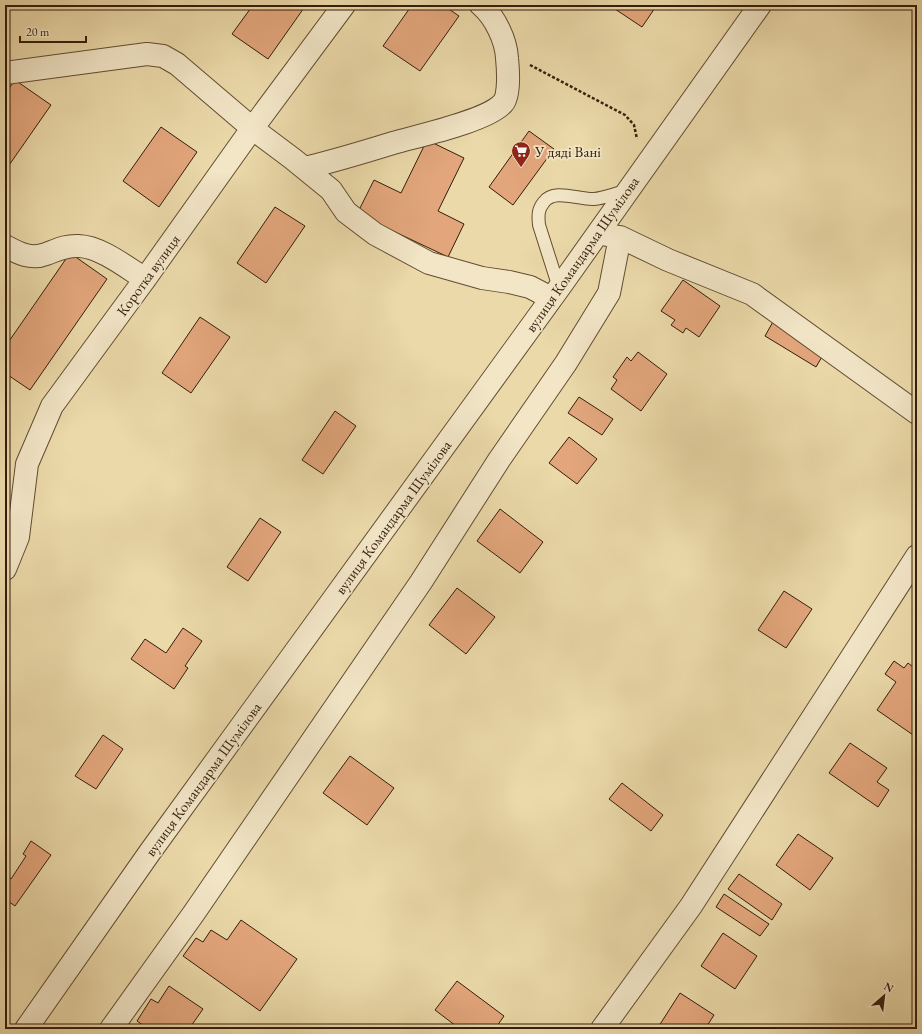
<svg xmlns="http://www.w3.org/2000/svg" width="922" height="1034" viewBox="0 0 922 1034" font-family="'EB Garamond',serif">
<rect width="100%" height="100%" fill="#ebd9a9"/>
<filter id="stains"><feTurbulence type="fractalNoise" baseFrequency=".005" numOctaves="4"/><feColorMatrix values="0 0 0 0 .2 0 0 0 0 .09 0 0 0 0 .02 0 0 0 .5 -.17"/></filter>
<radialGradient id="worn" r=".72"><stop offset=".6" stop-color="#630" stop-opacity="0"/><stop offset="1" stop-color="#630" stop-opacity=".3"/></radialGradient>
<path fill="#e3a67c" stroke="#341d0a" d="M253,5h53l-38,54 -36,-25z
M412,5h31l16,11 -39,55 -37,-25z
M609,5h48l-15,22z
M15,80l36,25 -46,66v-77z
M161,127l36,25 -38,55 -36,-26z
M529,131l25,18 -41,56 -24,-18z
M427,140l37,18 -26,53 26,13 -16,33 -91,-43 17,-34 27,13z
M275,207l30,19 -39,57 -29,-20z
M70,253l37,26 -77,111 -25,-17v-26z
M683,280l37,26 -21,31 -13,-9 -3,5 -12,-8 4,-5 -14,-9z
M200,317l30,20 -39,56 -29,-20z
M774,320l52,30 -10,17 -51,-31z
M638,352l29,22 -26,37 -30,-22 6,-9 -4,-3 14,-20 4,4z
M579,397l34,22 -11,16 -34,-22z
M335,411l21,15 -33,48 -21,-14z
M569,437l28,22 -20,25 -28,-21z
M500,509l43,33 -23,31 -43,-32z
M260,518l21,14 -33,49 -21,-14z
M457,588l38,29 -29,37 -37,-29z
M784,591l28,18 -26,39 -28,-18z
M183,628l19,13 -17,25 3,2 -14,21 -43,-30 14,-20 21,14z
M894,661l10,7 4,-5 9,7v65l-1,2 -39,-27 19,-28 -11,-8z
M103,735l20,14 -27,40 -21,-13z
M850,743l37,25 -10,14 12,8 -11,17 -49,-34z
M350,756l44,32 -27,37 -44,-32z
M622,783l41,32 -12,16 -42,-32z
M798,834l35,24 -23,32 -34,-25z
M31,841l20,14 -36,51 -10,-7v-24l6,4 15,-23 -3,-2z
M739,874l43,30 -10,16 -44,-31z
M724,894l45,30 -9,12 -44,-29z
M241,920l56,39 -37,52 -77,-55 13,-18 7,4 8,-12 16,10z
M723,933l34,23 -22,33 -34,-23z
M457,981l47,35 -9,13h-35l-25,-19z
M169,986l34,23 -14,20h-43l1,-1 -10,-7 14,-22 7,4z
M680,993l34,22 -9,14h-48z"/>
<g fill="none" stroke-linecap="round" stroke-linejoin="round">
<defs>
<path id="service" d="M559,288l-20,-63c-1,-10 -1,-16 5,-23 10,-14 35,-2 50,-3 11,-1 22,-6 33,-8"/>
<path id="minor" d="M5,73l142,-19 16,2 14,8 76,65 40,30 38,31 15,22 29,22 54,29 53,15 27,4 21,5 21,11
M305,168c29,-7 59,-16 88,-25 24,-7 95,-22 110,-40 7,-7 5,-35 4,-45 -1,-18 -12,-41 -26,-53
M607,235l13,2 48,23 84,34 165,119
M5,246c13,7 26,14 41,8 11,-4 20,-9 33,-8 22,1 47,21 66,33
M5,569l13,-32 9,-73 25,-58 93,-127 101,-142 98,-132
M111,1029l83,-116 227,-331 78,-122 67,-97 43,-70 11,-56
M602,1029l89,-123 226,-350"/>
<path id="tertiary" d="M26,1029l124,-177 409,-564 201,-283"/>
</defs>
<use href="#service" stroke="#624c32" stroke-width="14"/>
<use href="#minor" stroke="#624c32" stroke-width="24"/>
<use href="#tertiary" stroke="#624c32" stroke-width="24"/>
<path stroke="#341d0a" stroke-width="2.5" stroke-dasharray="3 2" stroke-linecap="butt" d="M530,65l95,50 9,10 3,14"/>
<use href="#service" stroke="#f2e6c7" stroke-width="12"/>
<use href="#minor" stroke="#f2e6c7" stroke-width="22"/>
<use href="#tertiary" stroke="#f2e6c7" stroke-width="22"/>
</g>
<defs>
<symbol id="supermarket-pin" viewBox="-11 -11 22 30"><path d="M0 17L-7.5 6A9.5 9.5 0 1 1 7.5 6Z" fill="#8f2418" stroke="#f2e6c7"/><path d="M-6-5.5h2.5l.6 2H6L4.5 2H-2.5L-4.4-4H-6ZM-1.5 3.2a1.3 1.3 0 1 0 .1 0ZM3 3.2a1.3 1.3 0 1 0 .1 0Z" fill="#fff"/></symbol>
</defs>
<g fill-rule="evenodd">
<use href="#supermarket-pin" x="510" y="140" width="22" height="30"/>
</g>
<g text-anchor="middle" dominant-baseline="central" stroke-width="3.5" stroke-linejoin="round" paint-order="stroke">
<g font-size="15" fill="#341d0a" stroke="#f2e6c7" text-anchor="start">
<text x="535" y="151">У дяді Вані</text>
</g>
<g font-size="15" fill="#341d0a" stroke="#f2e6c7">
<text transform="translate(582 254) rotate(-55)">вулиця Командарма Шумілова</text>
<text transform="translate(148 275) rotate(-54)">Коротка вулиця</text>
<text transform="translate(393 517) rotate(-54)">вулиця Командарма Шумілова</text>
<text transform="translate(203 779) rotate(-54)">вулиця Командарма Шумілова</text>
</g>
</g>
<rect width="922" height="1034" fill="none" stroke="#ebd9a9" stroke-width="20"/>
<rect x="6" y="6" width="910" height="1022" fill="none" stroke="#341d0a" stroke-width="2"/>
<rect x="10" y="10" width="902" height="1014" fill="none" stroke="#341d0a"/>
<g transform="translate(884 996) rotate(28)" stroke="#f2e6c7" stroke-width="3" paint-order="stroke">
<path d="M0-3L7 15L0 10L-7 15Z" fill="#341d0a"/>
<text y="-6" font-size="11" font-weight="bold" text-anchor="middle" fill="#341d0a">N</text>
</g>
<path d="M20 36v6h66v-6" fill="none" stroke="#341d0a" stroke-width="2"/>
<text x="26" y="36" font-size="12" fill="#341d0a" stroke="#f2e6c7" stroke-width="3" paint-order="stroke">20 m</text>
<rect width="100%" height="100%" filter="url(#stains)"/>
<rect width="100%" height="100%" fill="url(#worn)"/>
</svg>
